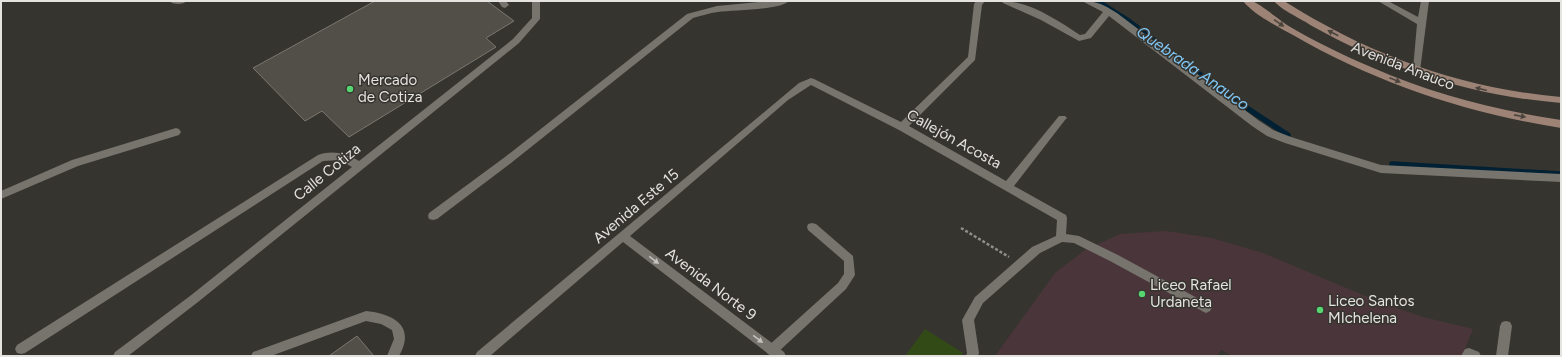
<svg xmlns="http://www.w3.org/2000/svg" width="1562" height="357" viewBox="0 0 1562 357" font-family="Figtree,sans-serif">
<rect width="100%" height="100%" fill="#36342f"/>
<path fill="#4a363a" d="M1166,231l46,7 51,15 119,50 41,14 50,12 -11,27h-230l-11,-6 -4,6h-222l60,-83 30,-23 35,-16z"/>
<path fill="#324a16" d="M925,329l38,24 -2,3h-56z"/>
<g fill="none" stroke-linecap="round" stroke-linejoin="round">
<path stroke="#002134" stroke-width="5.5" d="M1097,1l30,19 103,77 58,38
M1392,164l169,10"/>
</g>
<path fill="#524f49" stroke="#7a7670" d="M375,1h112l27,20 -28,17 10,9 -147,90 -27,-26 -17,10 -52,-53z
M357,336l17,20h-45z"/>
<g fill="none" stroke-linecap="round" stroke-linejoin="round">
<path stroke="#908e8a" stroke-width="2.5" stroke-dasharray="3 2" stroke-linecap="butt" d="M961,228l48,29"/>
<path fill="#76746d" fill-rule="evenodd" d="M169,1h18c-4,4 -14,4 -18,0z
M498,1h8l3,4 -4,3 -3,-1z
M812,223l4,1 37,32 2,19 -9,14 -70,65 -4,1 -4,-1 -2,-4 2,-4 70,-63 6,-9v-13l-36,-31 -1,-3 1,-3z
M1506,321l4,1 2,4 -4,30h-12l4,-30 2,-4z
M1469,348l10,4 2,4h-20l4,-7z"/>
<path fill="#76746d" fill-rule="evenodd" d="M532,1h8v18l-21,24 -321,259 -70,54h-15l2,-4 75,-56 162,-129 -12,-7 -17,1 -298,192 -4,1 -4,-1 -2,-4 2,-4 301,-190c15,-5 27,-2 41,6l154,-122 19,-21z
M770,1h19c-8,9 -57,9 -71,11 -9,1 -17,4 -25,6l-182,145 -74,56 -4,1 -4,-1 -1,-3 1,-3 76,-56 182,-143 30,-8z
M976,1h9l-3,4 -7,55 -66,66 97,55 53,-65h6l2,2 -2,2 -51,66 52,29 1,3 -1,16 13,2 39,19 92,50 2,3 -2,3 -4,2 -4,-2 -92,-50 -36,-18 -12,-1 -22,11 -57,50 -9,17 5,33 -1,3h-12l1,-3 -5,-33 13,-23 57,-50 24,-11 1,-16 -158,-90 -88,-45 -23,15 -158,136 154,116 2,4h-15l-148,-114 -133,114h-15l2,-4 322,-269 12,-5 3,1 87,43 67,-65 6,-53z
M1002,1c27,0 55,19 78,34l5,-1 18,-22 -21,-11c16,0 22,4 35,12l141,107 15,10 18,7 90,28 180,9v8l-180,-9 -96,-30 -18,-7 -15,-10 -143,-110 -18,22 -12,3 -38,-21 -38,-17z
M1378,1h10l30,16 3,-16h8l-9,70h-6l-1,-2 4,-45z
M176,128l3,1 2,3 -2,3 -101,31 -77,33v-8l71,-31z
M366,311c28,3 50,15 33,45h-12l7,-17 -2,-9 -11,-6 -15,-3 -95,35h-20l2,-4z"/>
<path fill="#9c8376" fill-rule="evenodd" d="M1243,1c2,0 6,-1 9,0 5,1 28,19 35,24 27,16 56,30 84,42 61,27 124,43 190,53v8c-95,-15 -185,-45 -268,-93 -15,-8 -40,-21 -50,-34z
M1274,1h10c86,54 175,87 277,96v6c-88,-7 -172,-34 -249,-77 -10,-7 -31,-16 -38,-25z"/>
</g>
<defs><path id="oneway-solid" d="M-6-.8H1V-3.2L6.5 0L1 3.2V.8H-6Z"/></defs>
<g fill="#4a443d">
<use href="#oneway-solid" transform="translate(1279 23) rotate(34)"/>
<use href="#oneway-solid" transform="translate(1333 33) rotate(-153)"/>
<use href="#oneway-solid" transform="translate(1395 80) rotate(22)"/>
<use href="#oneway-solid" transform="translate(1481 89) rotate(-166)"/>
<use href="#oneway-solid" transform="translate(1520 116) rotate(11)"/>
</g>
<g fill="#c4c2be">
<use href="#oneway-solid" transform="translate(654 260) rotate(37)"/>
<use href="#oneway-solid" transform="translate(758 339) rotate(37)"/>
</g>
<g fill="#57d570" stroke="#36342f" stroke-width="1.5">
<circle cx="350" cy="89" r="4"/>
<circle cx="1142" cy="294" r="4"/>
<circle cx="1320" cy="310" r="4"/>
</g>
<g text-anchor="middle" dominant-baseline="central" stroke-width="3" stroke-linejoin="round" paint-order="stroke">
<g font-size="15" fill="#e5e3e0" stroke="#36342f">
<text transform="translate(1403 66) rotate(21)">Avenida Anauco</text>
<text transform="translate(954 139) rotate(29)">Callejón Acosta</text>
<text transform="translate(327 172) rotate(-39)">Calle Cotiza</text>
<text transform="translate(636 206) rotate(-40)">Avenida Este 15</text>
<text transform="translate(711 284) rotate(37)">Avenida Norte 9</text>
</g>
<g font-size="15" fill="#e5e3e0" stroke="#36342f" text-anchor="start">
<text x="358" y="80">Mercado<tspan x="358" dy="17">de Cotiza</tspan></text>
<text x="1150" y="285">Liceo Rafael<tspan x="1150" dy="17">Urdaneta</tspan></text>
<text x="1328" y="301">Liceo Santos<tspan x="1328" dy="17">MIchelena</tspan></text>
</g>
<g font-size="16" font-style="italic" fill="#80c7f4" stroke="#36342f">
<text transform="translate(1193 68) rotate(35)">Quebrada Anauco</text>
</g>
</g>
<rect width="1562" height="357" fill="none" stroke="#e5e3e0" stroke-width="4"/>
</svg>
